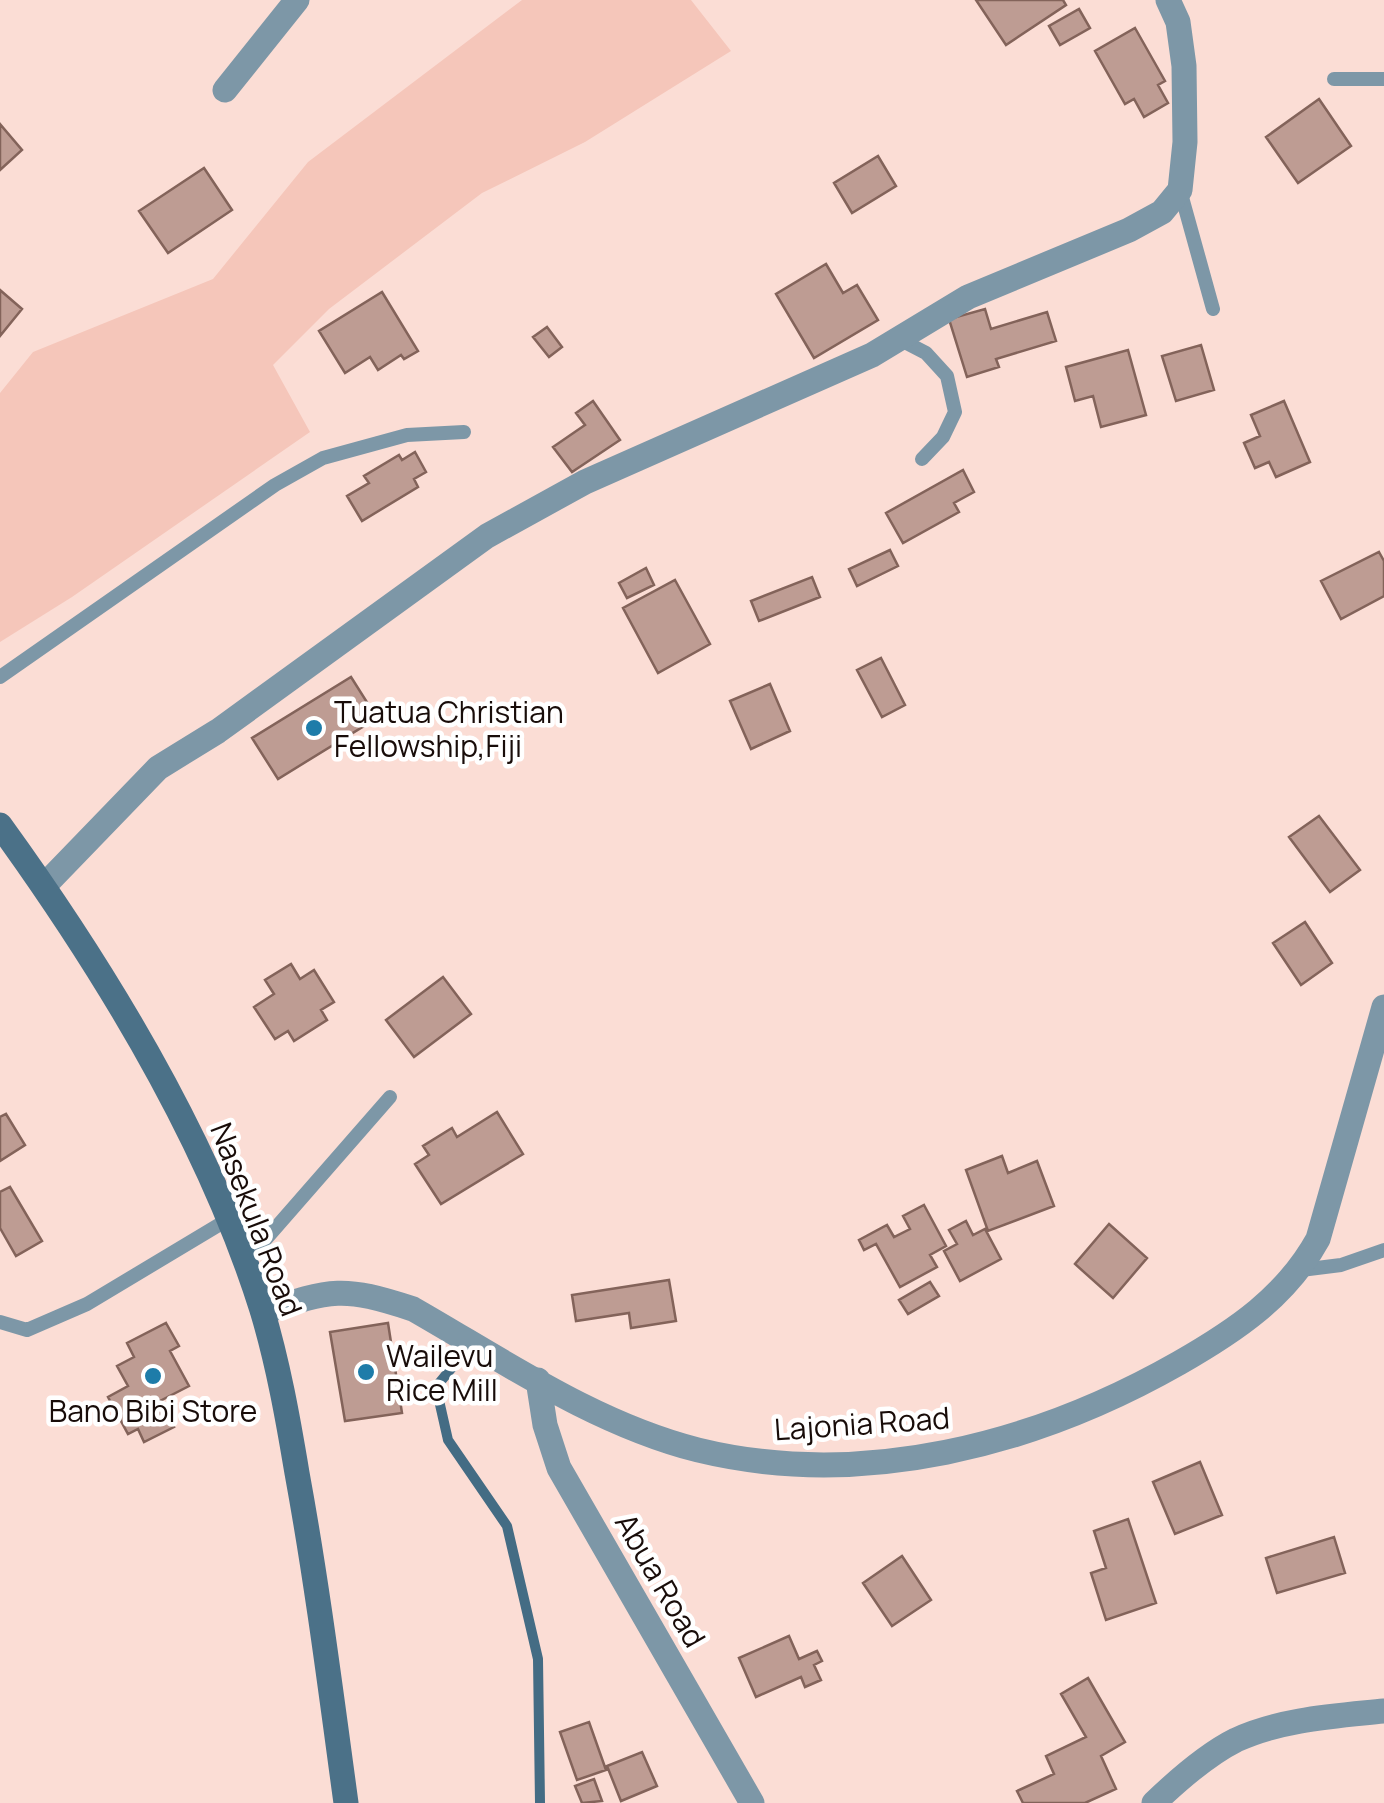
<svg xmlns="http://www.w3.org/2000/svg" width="1384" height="1803" viewBox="0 0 1384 1803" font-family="Manrope,sans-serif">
<rect width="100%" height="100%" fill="#fbddd5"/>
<path fill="#f5c6ba" d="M522,0h169l40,51 -146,91 -103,51 -153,116 -56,56 37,67 -238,165 -72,45v-249l33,-41 180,-73 95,-117z"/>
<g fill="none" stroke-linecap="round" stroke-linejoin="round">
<path stroke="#446c84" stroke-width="10" d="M463,1354l-27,33 12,53 59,86 31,133 2,144"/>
</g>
<path fill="#be9c93" stroke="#83635a" stroke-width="2.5" d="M976,0h87l3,5 -60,40z
M1079,9l11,19 -30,17 -11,-19z
M1135,28l30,53 -7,4 10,18 -24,14 -10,-18 -9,5 -30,-53z
M1319,99l32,47 -53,37 -32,-46z
M0,124l22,26 -22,20z
M878,156l18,30 -44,27 -18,-30z
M204,168l28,42 -64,43 -29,-42z
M826,264l17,29 14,-8 21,35 -64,38 -38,-64z
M0,290l22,19 -22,27z
M382,292l36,59 -14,8 -3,-4 -23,15 -8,-13 -25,16 -26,-42z
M985,309l6,20 56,-17 9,29 -60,18 3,8 -32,10 -18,-58z
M547,327l15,20 -13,10 -16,-20z
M1201,345l13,45 -38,11 -14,-45z
M1128,350l18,65 -45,12 -8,-31 -18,5 -9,-34z
M593,401l27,39 -48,32 -19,-25 32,-22 -9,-12z
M1284,401l26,61 -34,15 -7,-15 -14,6 -11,-25 16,-7 -9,-21z
M415,452l11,20 -12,7 4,8 -56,34 -15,-25 22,-13 -5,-7 35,-21 3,5z
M963,470l11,22 -20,11 5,9 -56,31 -17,-30z
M890,550l8,16 -41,20 -8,-17z
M1379,552l5,9v35l-43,23 -20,-38z
M646,568l8,17 -27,13 -8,-15z
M812,577l8,20 -61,24 -8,-20z
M675,580l35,64 -52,29 -35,-65z
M881,658l24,47 -23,12 -25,-47z
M351,677l26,41 -99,61 -26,-41z
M770,684l20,47 -39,18 -21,-48z
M1319,816l41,54 -30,22 -41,-55z
M1305,922l27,41 -31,22 -28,-42z
M291,964l9,15 14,-9 20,32 -13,8 6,10 -33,21 -6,-10 -13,8 -21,-32 20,-13 -9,-14z
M443,977l28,37 -57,43 -28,-37z
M497,1112l26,42 -82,50 -26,-40 14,-9 -6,-9 29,-18 5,9z
M6,1114l19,31 -25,16v-44z
M1002,1156l6,17 29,-12 17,45 -66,25 -22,-61z
M10,1187l32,54 -26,15 -16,-28v-36z
M924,1205l22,41 -16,9 7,12 -37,20 -24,-43 -12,6 -5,-10 28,-15 7,12 16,-8 -7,-13z
M966,1221l7,14 12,-6 16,30 -41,22 -16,-30 13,-7 -8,-14z
M1109,1224l38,34 -34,40 -38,-34z
M669,1280l7,41 -45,7 -2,-15 -53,8 -4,-26z
M930,1282l9,14 -31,18 -9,-14z
M166,1323l13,23 -9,5 19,35 -29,15 14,26 -30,15 -6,-13 -10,5 -20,-37 20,-11 -11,-20 17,-9 -7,-14z
M388,1323l14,90 -57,8 -15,-89z
M1200,1462l22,53 -47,19 -22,-52z
M1128,1519l28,84 -50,17 -15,-47 15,-5 -12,-37z
M1334,1537l11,36 -68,20 -11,-35z
M902,1556l29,44 -39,26 -29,-43z
M789,1636l10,23 18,-8 5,10 -8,4 7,15 -16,7 -4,-10 -45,20 -17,-39z
M1088,1678l37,64 -24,14 15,33 -31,14h-62l-6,-12 37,-17 -8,-18 40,-19 -25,-43z
M589,1722l17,48 -29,10 -17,-48z
M642,1752l15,34 -36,15 -14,-35z
M594,1779l8,22 -20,2 -7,-17z"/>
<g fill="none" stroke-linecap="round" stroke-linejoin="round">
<path stroke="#7d97a7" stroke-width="14" d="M1334,79h50
M1180,190l33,119
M899,339l27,14 21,23 8,36 -12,25 -21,22
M0,677l275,-192 48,-27 84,-23 57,-3
M245,1263l145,-166
M1301,1270l40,-5 43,-15
M0,1322l27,8 60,-26 140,-84"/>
<path stroke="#7d97a7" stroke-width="25" d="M225,90l72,-90
M44,886l114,-118 60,-37 269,-195 98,-54 287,-127 96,-58 161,-67 33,-18 18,-22 5,-48 -1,-76 -6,-44 -10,-22
M263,1312c69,-23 80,-26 150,-3 91,52 182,115 285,141 164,40 337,-5 481,-87 56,-32 107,-66 139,-124l66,-232
M538,1380l7,45 14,43 193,335
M1154,1803c24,-23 52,-48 82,-63 45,-21 100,-24 148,-29"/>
<path stroke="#4b7188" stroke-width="25" d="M0,825c105,145 208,313 262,485 16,53 26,109 35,163 20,109 34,220 49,330"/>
</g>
<g fill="#1e7ca9" stroke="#fff" stroke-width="4">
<circle cx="314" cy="728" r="10"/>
<circle cx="366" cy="1372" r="10"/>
<circle cx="153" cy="1376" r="10"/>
</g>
<g text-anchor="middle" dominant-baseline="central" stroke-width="9" stroke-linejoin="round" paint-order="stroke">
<g font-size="30" fill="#180c09" stroke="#fff" text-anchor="start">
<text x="334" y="711">Tuatua Christian<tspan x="334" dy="34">Fellowship,Fiji</tspan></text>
<text x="386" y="1355">Wailevu<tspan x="386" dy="34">Rice Mill</tspan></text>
<text x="153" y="1410" text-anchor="middle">Bano Bibi Store</text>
</g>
<g font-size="30" fill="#180c09" stroke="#fff">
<text transform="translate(257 1219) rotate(69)">Nasekula Road</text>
<text transform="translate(862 1423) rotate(-4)">Lajonia Road</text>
<text transform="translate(661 1580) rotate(60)">Abua Road</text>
</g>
</g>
</svg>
